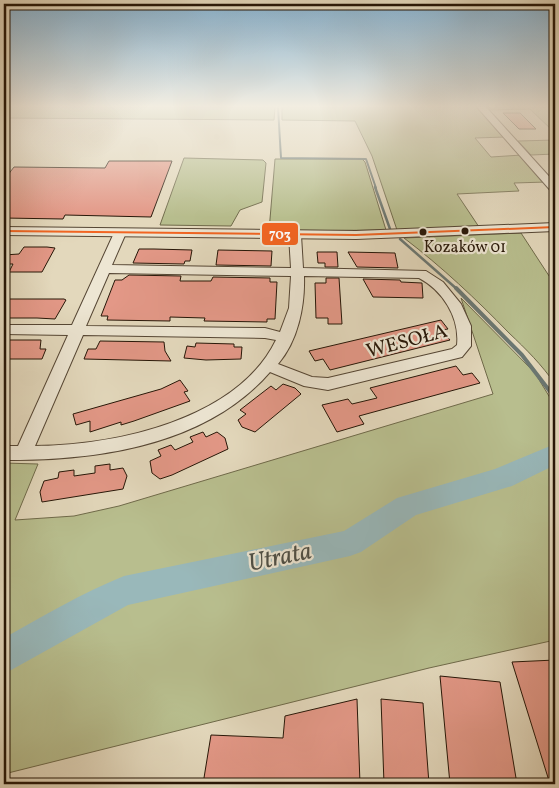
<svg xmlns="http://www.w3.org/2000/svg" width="559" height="788" viewBox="0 0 559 788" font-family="Vollkorn,serif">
<rect width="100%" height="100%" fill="#e3d8bc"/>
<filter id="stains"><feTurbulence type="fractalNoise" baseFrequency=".004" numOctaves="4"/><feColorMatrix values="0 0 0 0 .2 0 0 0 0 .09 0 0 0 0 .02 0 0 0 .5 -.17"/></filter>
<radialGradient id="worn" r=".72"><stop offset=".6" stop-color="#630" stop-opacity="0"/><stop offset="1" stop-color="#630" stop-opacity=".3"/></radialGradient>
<path fill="#b8be8e" stroke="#6f6a4a" d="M4,107h271l-1,13 -270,-2z
M282,107h195l28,30 -30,1 16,19 31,-2 25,27 -33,1 5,8 -62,3 22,33 -82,3 -25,-74 -17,-35 -73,-1z
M485,107h70v26l-25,-24 -41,1z
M555,140v14l-24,1 -13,-14z
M184,158l79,2 3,3 -4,39 -22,8 -9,16 -71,-1z
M275,159h87l3,3 21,68 -117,1z
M521,233l34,52v99c-13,-19 -29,-35 -46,-51 -33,-34 -67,-66 -105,-95z
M461,298l74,75 20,33v234l-126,28 -421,105 -4,11v-321l34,1 -23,56 59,-4 45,-10 374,-112z"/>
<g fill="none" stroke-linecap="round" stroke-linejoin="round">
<path stroke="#6b7772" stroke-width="2" d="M278,107l3,51 85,1 10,29"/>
<path stroke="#6b7772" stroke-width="2.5" d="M375,187l15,42
M400,239l58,51"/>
<path stroke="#6b7772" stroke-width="4" d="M456,288l66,67 33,43"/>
<path fill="#99b8ba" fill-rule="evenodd" d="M555,444v21l-43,21 -96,29 -55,37 -11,4 -222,49 -124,69v-36c39,-22 78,-45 120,-62l220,-45 53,-33 98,-29z"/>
</g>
<path fill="#e39887" stroke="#261607" d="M503,113h17l16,16h-17z
M109,161h63l-21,56 -86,-2 -2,4 -59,-1v-38l10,-13 91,1z
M24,247h23l8,1 -13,24h-33l4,-8h-9v-9l15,-1z
M139,249h15l38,1 -2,11h-5l-1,3 -51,-1z
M218,250l54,1 -1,15 -55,-1z
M317,252h20l1,15h-13v-4h-7z
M348,252l47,1 3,15 -41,-1z
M129,275l52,1 -1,5h31l2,-4 57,1v4h7l-2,37h-8v3l-63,-1 1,-3 -35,-1v4l-63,-1 1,-4h-7l14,-36h7z
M326,278h13l3,46h-14v-6h-12l-1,-35h11z
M363,279l37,1 1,2 21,1 1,15 -50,-1z
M4,299h60l2,1 -11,19 -18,-1h-33z
M441,320l7,9 -7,1 9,10 -120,30 -7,-11 -8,2 -6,-10z
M4,340h37l-1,9h6l-4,10h-38z
M100,341l64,1 1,9 6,10 -87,-2 4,-10h8z
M196,343l38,1v3h8l-1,12 -35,1 -22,-2 3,-12 8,1z
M456,366l7,9 9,-2 8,10 -121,33 5,8 -27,8 -15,-27 26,-6 4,5 25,-6 -7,-10z
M180,380l8,11 -4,1 6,9 -56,20 -13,4v-3l-31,10v-11l-14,4 -3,-11 88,-25z
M283,384l12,4 6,6 -46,38 -13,-5 -4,-7 8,-6 -6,-4 31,-24 5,4z
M203,432l3,5 11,-5 8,6 3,11 -56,26 -12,4 -8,-6 -2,-12 11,-5 -3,-6 13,-5 4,5 18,-8 -3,-5z
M110,464v6l13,-2 4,8 -4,13 -81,13 -2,-10 4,-11 14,-3 1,-6 15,-2v6l21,-3v-7z
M555,660v124h-5l-38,-122z
M440,676l60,6 17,102h-67z
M357,699l3,85h-157l8,-49 72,3 2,-22z
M381,699l42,4 6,81h-45z"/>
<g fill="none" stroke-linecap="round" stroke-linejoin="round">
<defs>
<path id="minor" d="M477,107h9l69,76v9l-4,-1z
M120,229l6,4 -14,32 179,3 -2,-33 6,-4 6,4 2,33 123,3 17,11 18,22 10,22v20l-9,11 -134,33 -24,-4 -34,-14c-64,74 -174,89 -266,88v-14h14l50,-111 -64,-1v-9h68l42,-92zM109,273l182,3 -2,32 -9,24 -15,-4 -179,-2zM304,276l115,2c23,12 41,39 38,67l-5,4 -124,29 -16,-1 -34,-13c20,-23 27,-58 26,-88zM83,335l182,3 11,2c-39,80 -160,105 -241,106z"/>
<path id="tertiary" d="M555,223v8l-199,8 -352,-4v-8l352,4z"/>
</defs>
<use href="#minor" stroke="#554634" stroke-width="2"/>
<use href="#tertiary" stroke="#554634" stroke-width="2"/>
<use href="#minor" fill="#ede6d3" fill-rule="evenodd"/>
<use href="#tertiary" fill="#ede6d3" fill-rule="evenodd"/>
<defs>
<path id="bus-1" d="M555,226v2l-199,8 -352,-4v-2l352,4z"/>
</defs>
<use href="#bus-1" stroke="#ede6d3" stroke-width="4"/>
<use href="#bus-1" fill="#f26522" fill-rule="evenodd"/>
</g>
<linearGradient id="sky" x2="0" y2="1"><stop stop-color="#88b6d6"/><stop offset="0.49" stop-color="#f2ede1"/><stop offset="1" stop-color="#f2ede1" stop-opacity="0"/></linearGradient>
<rect width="559" height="217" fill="url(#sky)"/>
<g fill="#261607" stroke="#ede6d3" stroke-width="2">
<circle cx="465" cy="231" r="4.5"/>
<circle cx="423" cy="232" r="4.5"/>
</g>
<g text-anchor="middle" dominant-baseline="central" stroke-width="4.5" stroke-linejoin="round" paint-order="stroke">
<g font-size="16" fill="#261607" stroke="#ede6d3">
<text x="465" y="248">Kozaków 01</text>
</g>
<g font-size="20" fill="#261607" stroke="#ede6d3">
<text transform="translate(407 342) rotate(-15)">WESOŁA</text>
</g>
<g font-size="25" font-style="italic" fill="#4e4f46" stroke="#ede6d3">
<text transform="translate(280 558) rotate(-12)">Utrata</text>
</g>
</g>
<rect stroke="#ede6d3" stroke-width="2" x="261" y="222" width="38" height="24" rx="5" fill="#f26522"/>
<g font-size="14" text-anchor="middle" font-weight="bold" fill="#fff">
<text x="280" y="239">703</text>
</g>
<rect width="559" height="788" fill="none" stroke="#e3d8bc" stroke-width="20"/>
<rect x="5" y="5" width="549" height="778" fill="none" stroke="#261607" stroke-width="2.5"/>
<rect x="10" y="10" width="539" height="768" fill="none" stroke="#261607"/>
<rect width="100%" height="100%" filter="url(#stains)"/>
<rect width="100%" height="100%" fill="url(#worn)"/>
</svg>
